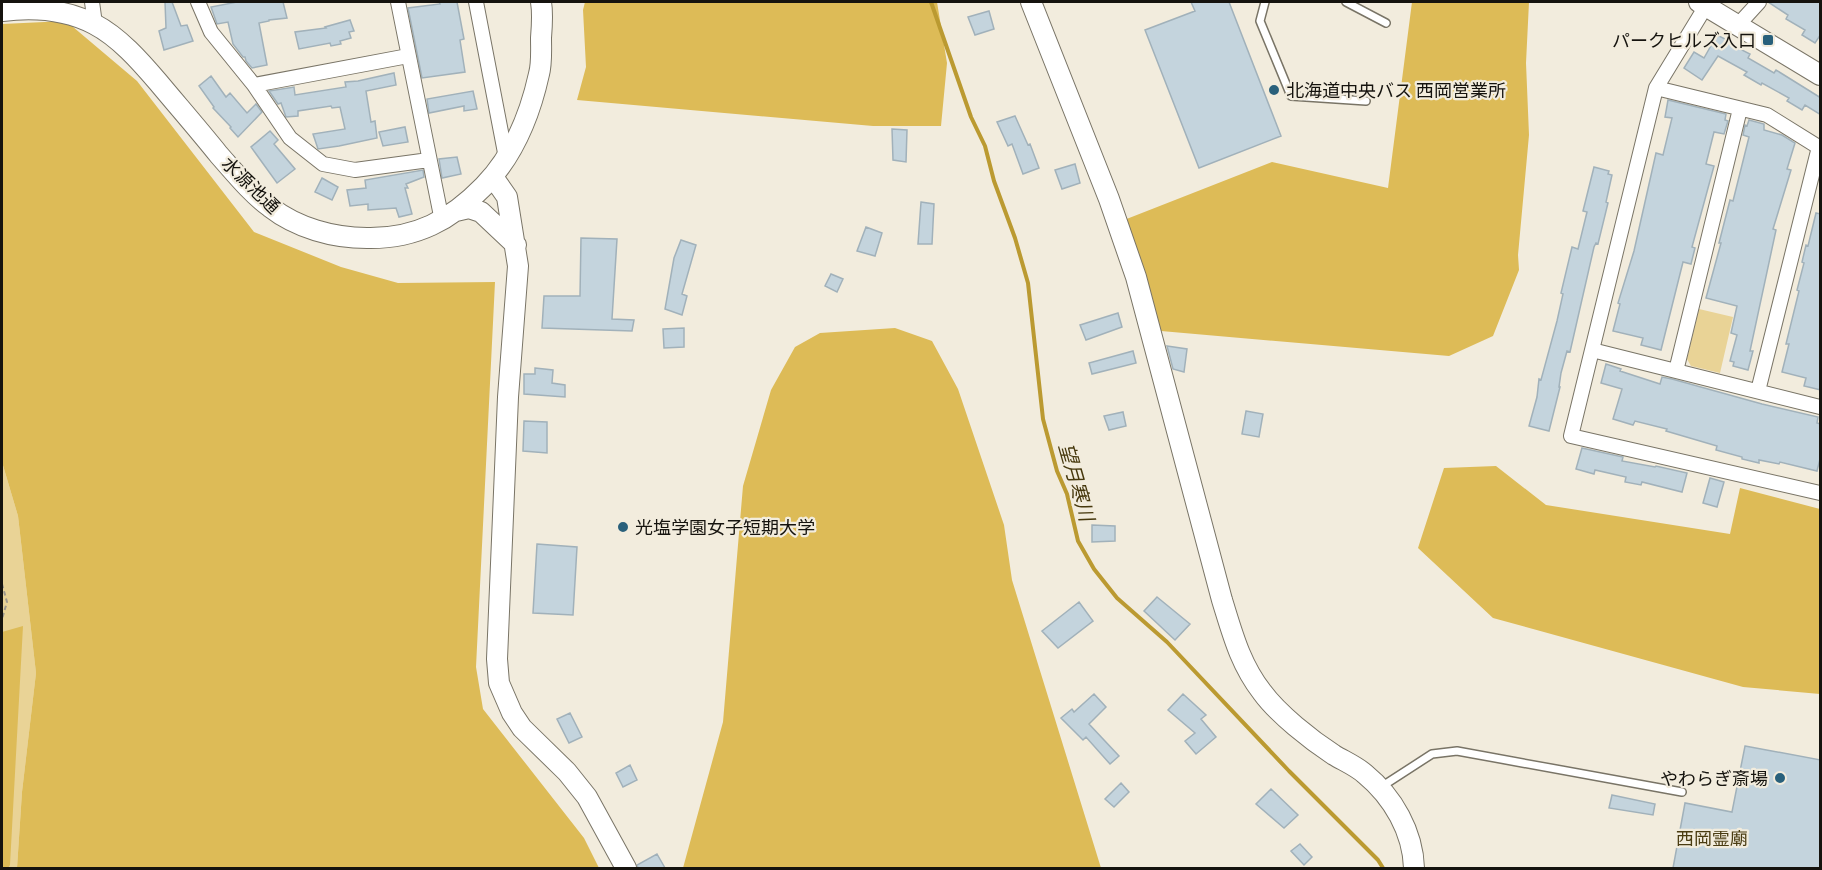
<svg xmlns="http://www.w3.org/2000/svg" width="1822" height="870" viewBox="0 0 1822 870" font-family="'Archivo Narrow','Noto Sans JP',sans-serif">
<rect width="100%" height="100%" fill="#f2ecdd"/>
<path fill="#e9d396" d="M1699,309l34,8 -13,56 -29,-7 -4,-7z
M2,462l16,54 18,157 -14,119 -5,76h-15z"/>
<path fill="#ddbb57" d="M585,2h352l10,61 -6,63h-68l-296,-26 9,-33 -3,-57z
M1412,2h117l-3,61 3,72 -11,120 1,15 -26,66 -44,20 -288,-25 -37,-111 148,-58 116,26z
M66,21l71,60 117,151 87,35 57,16 97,-1 -19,385 7,42 101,129 15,30h-582l5,-76 14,-119 -18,-157 -16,-54v-438z
M895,328l37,13 26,48 46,136 8,55 89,288h-418l40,-146 20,-236 28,-96 24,-43 25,-14z
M1496,466l50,39 184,29 10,-46 80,21v185l-77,-7 -250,-69 -75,-70 26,-80z
M23,626l-13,239 -2,3h-6v-236z"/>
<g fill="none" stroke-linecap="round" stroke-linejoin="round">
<path stroke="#bb9a31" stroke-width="4" d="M931,2l40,115 14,29 9,35 21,57 13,45 15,136 14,52 10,23 11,47 16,28 23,29 50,44 122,129 89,89 5,8"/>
</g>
<path fill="#c4d4dd" stroke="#a1b1ba" stroke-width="1.5" d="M165,2h7l9,24 6,-1 6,16 -29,9 -5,-19 7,-3z
M237,2h46l4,16 -18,2v1l-10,2 8,42 -15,3 -6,-7 -1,-4h-2l-10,-13 -5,-22 -11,2 -6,-17z
M439,2h18l7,37 -4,1 5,32 -43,6 -14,-70 32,-4z
M1191,2h38l52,134 -82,32 -54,-138 50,-19z
M1768,2h53v32l-6,9 -13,-8 3,-5 -19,-11 2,-4z
M989,11l5,18 -19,6 -7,-18z
M350,20l4,11 -5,1 2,6 -11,3 1,3 -10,2 -1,-3 -31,6 -4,-17 31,-4 -1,-1z
M1717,35l10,5 -1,2 24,12 -2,4 26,15 2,-3 45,28v17l-16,-10 -3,5 -15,-9 2,-3 -27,-15 -1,2 -17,-10 3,-3 -29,-16 -16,24 -18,-12 10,-16 10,6z
M394,73l2,12 -30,6 5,31 4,-1 2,17 -38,8 -21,3 -5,-15 32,-5 -5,-22 -8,1 -1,-2 -33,5v5l-12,1 -5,-14 -3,1 -9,-13 25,-4 1,8 51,-8 -1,-5 13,-1z
M211,76l15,21 4,-4 17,20 9,-9 6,8 -24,25 -8,-9 1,-1 -18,-19 1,-1 -15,-21z
M473,91l4,18 -13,2v-5l-35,7 -2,-14z
M1668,100l58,14 -1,6 3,1 -4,13 -10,-2 -8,32 8,2 -22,81 3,1 -4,16 -8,-2 -22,88 -20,-5 2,-7 -30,-7 7,-27 -2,-1 16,-52 22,-98 7,2 9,-37 -7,-1z
M1015,116l13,29 2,-1 9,24 -16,6 -11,-30 -4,2 -11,-24z
M1749,120l15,4v6l18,5 13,8 -8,26 4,1 -18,59 3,1 -26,121h3l-5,19 -15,-4 1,-4 -4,-1 7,-26 -6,-2 6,-27 -31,-8 15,-55h-2l11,-43 3,1 16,-64 -6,-2 2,-10 2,1z
M405,127l3,15 -25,4 -4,-14z
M892,129l15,1 -1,32 -13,-2z
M270,131l8,9 -4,4 21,25 -18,14 -26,-36z
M457,157l4,17 -19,4 -3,-19z
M1075,164l5,19 -18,6 -7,-19z
M1594,167l15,4 -1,3 4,1 -6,27 2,1 -10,41 -2,-1 -2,4 -24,105 -3,-1 -6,22 -2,14h1l-11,44 -20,-5 8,-29 2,-18 2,1 16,-59 6,-27 -2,-1 11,-46 6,2 9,-37 -4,-1z
M423,170l1,7 -18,7 2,4h-3l7,26 -13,3 -3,-9 -28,2v-6l-18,2 -3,-16 19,-2 -1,-8z
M322,178l16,9 -6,13 -17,-8z
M921,202l13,2 -2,40h-14z
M1816,213l5,1v176l-17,-4 2,-8 -24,-6 7,-28h-3l13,-53 -2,-1 7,-27 -2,-1 4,-17 2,1z
M866,227l16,6 -7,23 -18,-5z
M581,238l36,1 -5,80 22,1 -2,11 -90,-3 2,-32h36z
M681,240l15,5 -14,49 5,2 -5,19 -17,-6 9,-51z
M831,274l12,5 -6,13 -12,-6z
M1118,313l4,14 -36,13 -6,-15z
M684,328v19l-20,1 -1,-19z
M1167,346l20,3 -3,23 -11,-3z
M1133,351l3,12 -44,11 -3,-11z
M1606,364l15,5 -1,2 40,13 2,-7 10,2 90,25 56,13 -1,6 4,1v31l-4,16 -37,-9 -1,2 -20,-4v3l-17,-4v-2l-26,-7 1,-4 -51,-15 1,-2 -32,-8 -2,4 -20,-6 9,-30 -21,-6z
M535,368l18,2 -1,13 13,2v12l-41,-3v-20h11z
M1246,411l17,3 -4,23 -17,-3z
M1123,412l3,14 -17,4 -5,-14z
M524,421l23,1v31l-24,-2z
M1582,448l41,9 -1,4 33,6 1,-1 31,7 -5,19 -40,-10 -1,3 -16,-3 1,-5 -31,-7 -1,4 -18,-5z
M1710,478l14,4 -7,25 -14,-4z
M1092,525l23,1v15l-23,1z
M537,544l40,3 -4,68 -40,-2z
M1157,597l33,27 -15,16 -31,-29z
M1079,602l14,19 -35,27 -16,-17z
M1094,694l12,13 -17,17 30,32 -9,8 -24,-27 -3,3 -22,-22 11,-9 2,3z
M1183,694l23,21 -5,4 15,18 -20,17 -11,-13 10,-8 -27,-23z
M570,713l12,24 -13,6 -12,-24z
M1745,746l76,14v108h-148l12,-65 47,9z
M630,765l7,15 -14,7 -7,-14z
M1121,783l8,9 -15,15 -9,-8z
M1271,789l27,26 -14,13 -28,-24z
M1612,795l43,9 -2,11 -44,-7z
M1300,844l12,13 -8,8 -13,-14z
M657,854l8,14h-27l-1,-3z"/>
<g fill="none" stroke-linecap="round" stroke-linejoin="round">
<defs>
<path id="lane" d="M1265,2l-5,19 31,75 75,5
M1346,2l40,21
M1381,787l51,-33 25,-3 225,41"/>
<path id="street" d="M92,2l3,22
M198,2l13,30 43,53 36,53 33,26 32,6 74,-10
M398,2l44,219
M476,2l30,156
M1706,6l-50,82 -85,348 249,57
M1738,25l21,-23
M254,85l154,-29
M1656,88l111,27 53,33
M1592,350l84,21 64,-262
M1676,371l144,36
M1758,391l61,-244"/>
<path id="secondary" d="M1031,2l78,197 27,78 86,323c10,32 18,64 40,92 16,22 49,48 72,63 10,6 22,11 31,19 28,23 48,58 49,94
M1699,2l121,73
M2,11c31,-4 63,-2 92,13 25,13 46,37 64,58 20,24 41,48 61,73 16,18 32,38 51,52 27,21 63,31 97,31 49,1 84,-18 117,-52 29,-30 46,-71 55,-112 3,-11 2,-25 2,-36 1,-12 2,-24 0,-36
M493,177l14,20 11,69 -10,131 -11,262 2,24 13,30 10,15 45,44 20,25 39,71
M456,211l13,-3 12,4 35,33"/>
</defs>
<use href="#lane" stroke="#797466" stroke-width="10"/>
<use href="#street" stroke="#797466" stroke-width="16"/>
<use href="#secondary" stroke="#797466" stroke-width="22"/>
<path stroke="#9e998e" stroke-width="2" stroke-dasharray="4.5 3" stroke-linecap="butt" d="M2,584l5,18 -5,17"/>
<use href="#lane" stroke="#fff" stroke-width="7"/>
<use href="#street" stroke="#fff" stroke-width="14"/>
<use href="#secondary" stroke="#fff" stroke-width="20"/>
</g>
<g fill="#29607b" stroke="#f2ecdd" stroke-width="2">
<rect x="1762" y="34" width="12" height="12" rx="3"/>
<circle cx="1274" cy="90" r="6"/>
<circle cx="623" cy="527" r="6"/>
<circle cx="1780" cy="778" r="6"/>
</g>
<g text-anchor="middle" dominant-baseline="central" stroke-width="4.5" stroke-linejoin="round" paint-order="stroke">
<g font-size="18" fill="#15130e" stroke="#f2ecdd" text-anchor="end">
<text x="1756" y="40">パークヒルズ入口</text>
<text x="1286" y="90" text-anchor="start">北海道中央バス 西岡営業所</text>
<text x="635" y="527" text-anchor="start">光塩学園女子短期大学</text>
<text x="1768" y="778">やわらぎ斎場</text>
</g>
<g font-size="18" fill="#15130e" stroke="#f2ecdd">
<text transform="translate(251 185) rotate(44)">水源池通</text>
</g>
<g font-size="18" fill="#4a3c12" stroke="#f2ecdd">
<text x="1712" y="838">西岡霊廟</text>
</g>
<g font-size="20" font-style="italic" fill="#46380d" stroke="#f2ecdd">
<text transform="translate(1077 482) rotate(74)">望月寒川</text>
</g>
</g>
<rect width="1822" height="870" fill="none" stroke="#15130e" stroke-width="6"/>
</svg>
